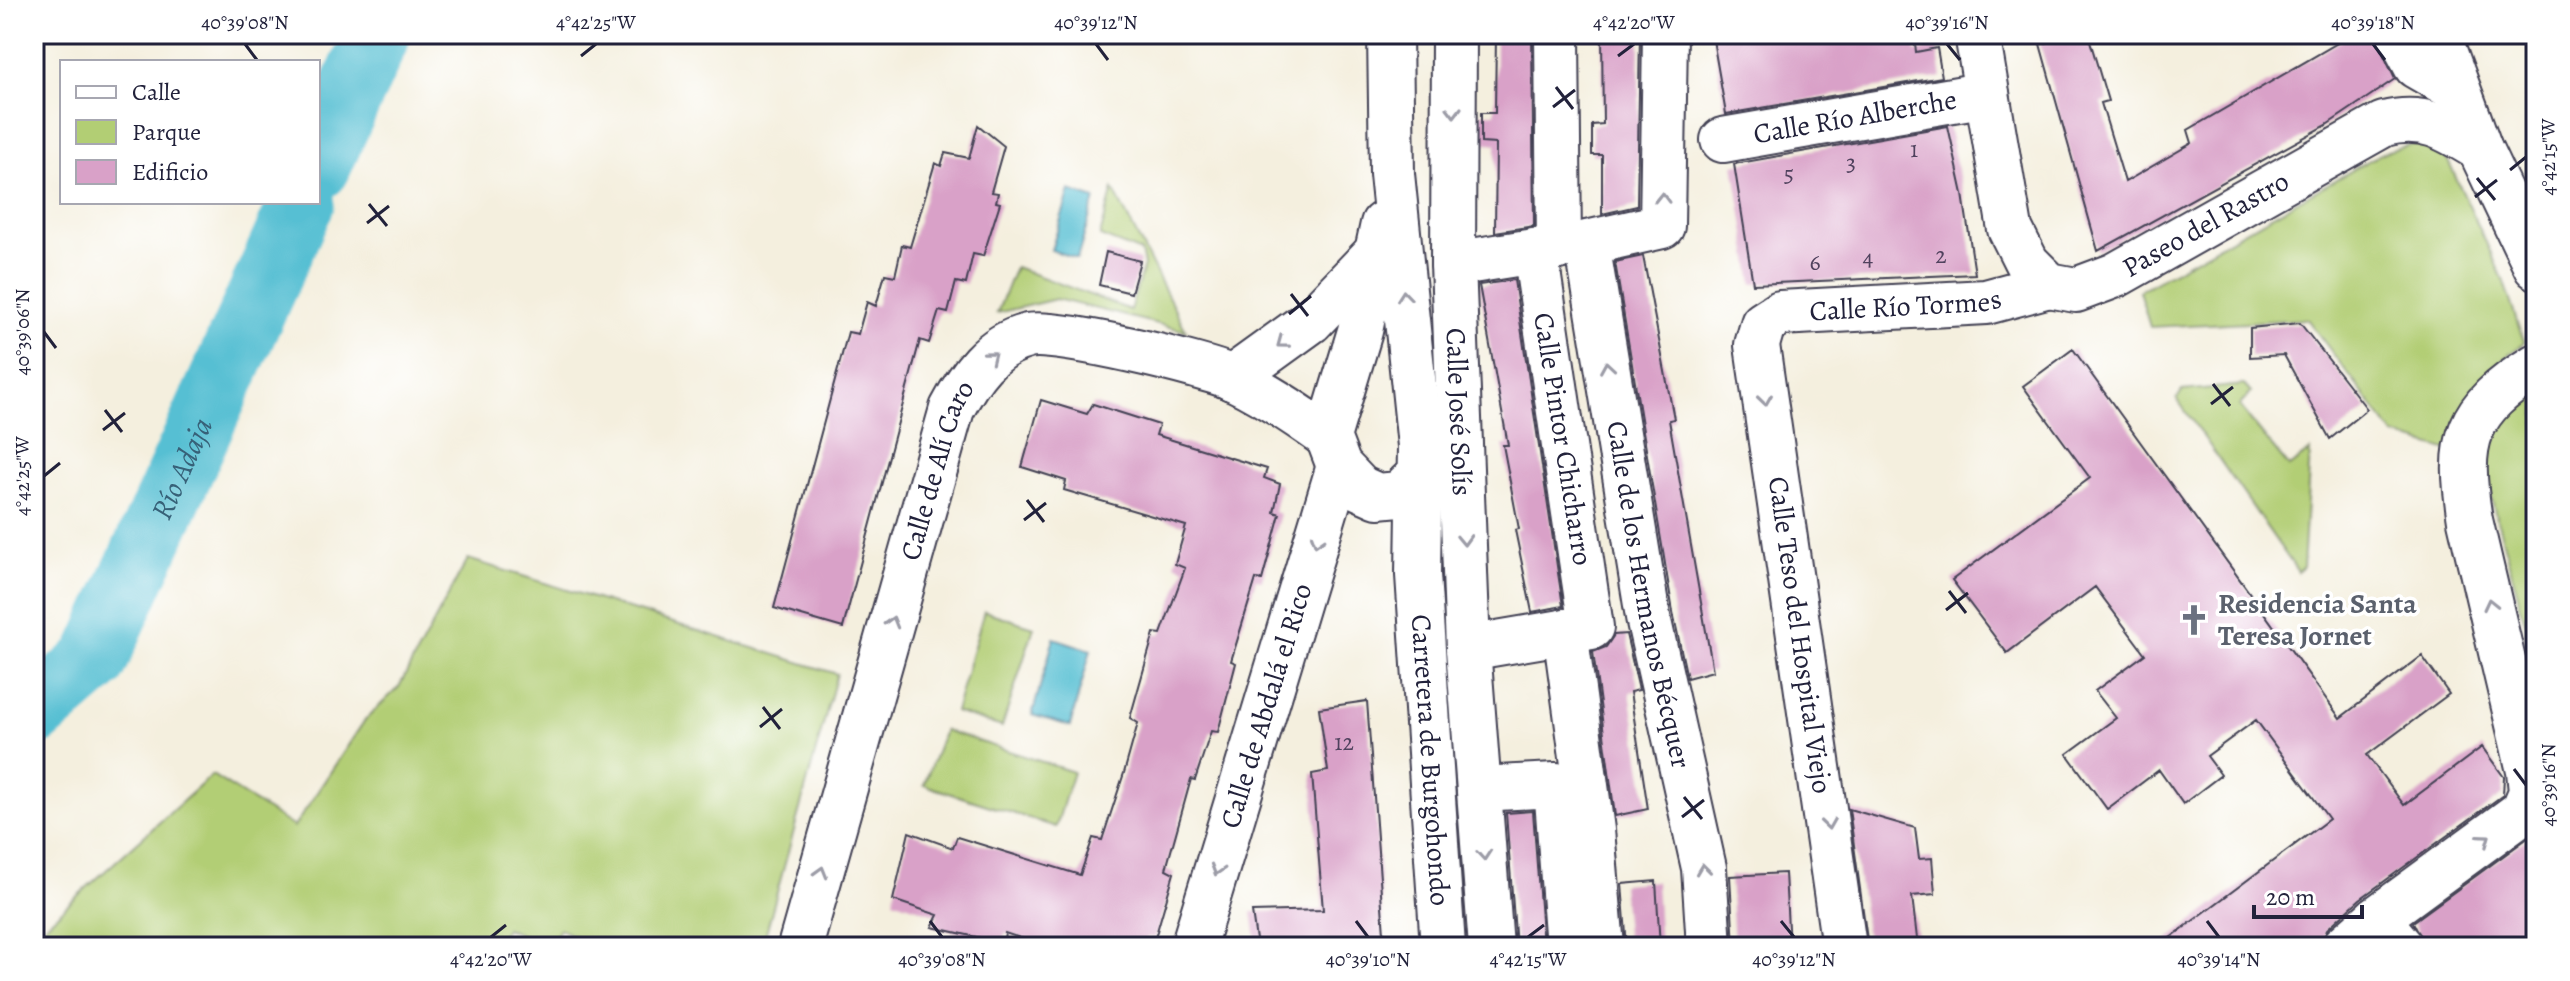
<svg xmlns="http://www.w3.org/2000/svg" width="2570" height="981" viewBox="0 0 2570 981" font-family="Alegreya,serif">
<rect width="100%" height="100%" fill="#fff"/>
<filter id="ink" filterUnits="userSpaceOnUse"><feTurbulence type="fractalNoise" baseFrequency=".0125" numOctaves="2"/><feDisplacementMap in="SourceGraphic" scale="16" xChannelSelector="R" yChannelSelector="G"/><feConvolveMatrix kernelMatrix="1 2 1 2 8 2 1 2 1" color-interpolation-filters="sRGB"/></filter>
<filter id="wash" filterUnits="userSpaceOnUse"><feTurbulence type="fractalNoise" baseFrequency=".006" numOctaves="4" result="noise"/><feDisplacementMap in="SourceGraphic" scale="32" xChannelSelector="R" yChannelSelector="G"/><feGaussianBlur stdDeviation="1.8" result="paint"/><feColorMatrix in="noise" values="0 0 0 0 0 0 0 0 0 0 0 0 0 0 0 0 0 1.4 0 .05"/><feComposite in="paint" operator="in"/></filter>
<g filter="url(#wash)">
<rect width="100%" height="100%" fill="#f4efde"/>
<path fill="#b2ce74" stroke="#6a7858" stroke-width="2" d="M2412,144l25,1 12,18 54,116 21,64c-49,35 -54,53 -75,108l-55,-16 -87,-116 -157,8 -11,-36 245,-139z
M1113,189l73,142 -130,-32 -59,14 18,-46 115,43 14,-45 -3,-13 -41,-16z
M2244,385l7,8 -12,13 50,61 21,-16 -7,117 -5,4 -121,-173 5,-8z
M2536,387v275l-50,-183 1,-35 42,-54z
M468,559l369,115 -75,273h-166l-36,-18 -11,18 -43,-19 -12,19h-460v-12l178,-160 82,52 71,-107 34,-33z
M984,611l50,16 -32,100 -47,-15z
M944,730l129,42 -17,55 -132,-42z"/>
<path fill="#56bfd3" stroke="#3c7087" stroke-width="2" d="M1070,191l25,8 -18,60 -26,-9z
M1054,638l37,12 -21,76 -38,-11z"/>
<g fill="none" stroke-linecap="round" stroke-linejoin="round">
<g stroke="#56bfd3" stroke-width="66">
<path d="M318,167l60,-133"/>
<path id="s1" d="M34,714l61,-53 207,-459"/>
</g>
</g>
<g id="blocks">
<path fill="#d9a1c8" d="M1496,34h36l2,192 -39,6 1,-88 -15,-1v-30h14z
M1602,34h38l-3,172 -35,8v-59h-10v-30l11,-1z
M1712,34h202l2,18 21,-4 5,29 -216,37z
M2046,34h42l20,67 -7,2 24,79 67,-39 -4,-13 165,-96h21l21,45 -70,47 -227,125 -58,-207 8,-2z
M978,125l26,21 -13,46 7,1 -2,9 4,1 -17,53 -10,-2 -7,30 -10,-2 -8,31 -9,-2 -10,32 -9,-3 -77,288 -69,-20 74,-276 10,2 9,-32 9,4 9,-32 10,2 7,-31 8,2 25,-84 6,3 4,-13 24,5z
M1948,126l15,68 12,80 -222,10 -19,-120z
M1106,252l34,9 -9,32 -32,-8z
M1643,256l31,163 -5,1 44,251 -26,7 -14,-66 -58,-350z
M1514,280l49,326 -31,6 -17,-82 4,-1 -16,-84h5l-29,-160z
M2300,323l67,86 -37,30 -46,-84 -34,2v-29z
M2073,349l267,369 82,-62 27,38 -82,61 37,50 78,-58 22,30 -1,18 -143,104 -33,30 -7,18h-162l171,-128 -73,-99 -49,36 14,19 -38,29 -24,-34 -52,39 -40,-55 49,-36 -21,-27 50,-37 -50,-67 -88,66 -55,-73 138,-102 -67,-92z
M1041,400l46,14 6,-10 66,21 -3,10 111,34 -3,9 16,6 -6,28 6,2 -18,66 -6,-1 -25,82 5,2 -18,69 -7,-1 -16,49 -4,-1 -25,90 8,4 -19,65 -8,-1 -3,10h-97l-42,-14 -2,10 -71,-16 6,-12 -45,-15 16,-68 44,16 4,-11 123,38 13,-37 9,2 22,-67 14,-50 -8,-5 24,-85 7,1 24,-66 -10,-4 11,-38 -122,-36 2,-9 -44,-14z
M1626,634l13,56 -9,2 18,117 -33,7 -22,-164 13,-5 8,-12z
M1367,701l18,246h-128l-5,-35 71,-2 -11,-136 16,-3 -9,-63z
M1849,809l66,19 4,31 13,-1 3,36 -23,2 6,51h-50z
M1533,811l10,136h-27l-10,-134z
M2536,832v115h-111l-12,-25z
M1785,873l4,74h-55l-4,-71z
M1656,881l4,66h-33l-5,-63z"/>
</g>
</g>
<g filter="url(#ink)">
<use href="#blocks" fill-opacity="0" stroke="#424153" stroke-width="2"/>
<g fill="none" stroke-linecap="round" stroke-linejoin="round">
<defs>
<g id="minor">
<path id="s2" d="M1454,34l-1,230 15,384 23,299"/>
<path id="s3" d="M1665,34l-3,192 -75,17 61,374 56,251 5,79"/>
<path id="s4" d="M1977,34l33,195 17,34 22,22 27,5 40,-15 268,-151c40,-10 62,4 96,25"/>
<path d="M2399,34l17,32 40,23"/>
<path d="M2438,34l42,115 56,118"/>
<path id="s5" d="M1723,140l264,-46"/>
<path d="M1453,264l106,-17 -2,-213"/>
<path d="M1232,378l79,-57 68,-71"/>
<path d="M1565,631l27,199 10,117"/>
<path d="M1468,648l123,-21 -56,-376"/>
<path d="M1479,789l77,-4 12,162"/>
<path d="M2377,918l24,29"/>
<path id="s6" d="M800,947l152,-538c17,-32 38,-64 76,-73 26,-7 181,30 207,43 33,16 64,37 93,58"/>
<path id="s7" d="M1193,947l146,-481"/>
<path id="s8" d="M1844,947l-87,-602 6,-21 17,-11 206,-11 63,-17"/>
<path d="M2344,947l33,-29 146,-107 8,-19 -2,-21 -59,-251c-13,-80 -5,-110 66,-154"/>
</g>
<g id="major">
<path id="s9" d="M1390,34l2,140 28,272 -2,129 25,372"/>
<path d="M1383,224l-23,107 -32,106 11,29 21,22 18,8 21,-2 20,-19"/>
</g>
</defs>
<use href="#minor" stroke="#424153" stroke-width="48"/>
<use href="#major" stroke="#424153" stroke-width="48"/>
<use href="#minor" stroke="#fff" stroke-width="44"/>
<use href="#major" stroke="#fff" stroke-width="44"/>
</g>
<defs><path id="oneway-chevron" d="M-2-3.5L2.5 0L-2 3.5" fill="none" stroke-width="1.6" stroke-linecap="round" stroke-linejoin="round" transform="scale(2)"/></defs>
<g stroke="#9c9ca7">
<use href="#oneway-chevron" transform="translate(1454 112) rotate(90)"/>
<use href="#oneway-chevron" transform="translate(1662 198) rotate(-89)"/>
<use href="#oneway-chevron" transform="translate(1404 296) rotate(-96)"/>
<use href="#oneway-chevron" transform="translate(1282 343) rotate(143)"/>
<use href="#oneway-chevron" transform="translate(991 356) rotate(-39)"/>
<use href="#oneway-chevron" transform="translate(1607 367) rotate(-99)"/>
<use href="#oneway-chevron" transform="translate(1765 400) rotate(82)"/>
<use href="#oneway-chevron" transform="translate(1464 540) rotate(88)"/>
<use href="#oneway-chevron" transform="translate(1317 541) rotate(107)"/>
<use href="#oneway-chevron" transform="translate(2490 604) rotate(-103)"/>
<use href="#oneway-chevron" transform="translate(892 622) rotate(-74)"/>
<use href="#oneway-chevron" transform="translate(1828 824) rotate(82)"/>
<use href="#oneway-chevron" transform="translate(2485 839) rotate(-36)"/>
<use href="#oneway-chevron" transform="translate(1484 855) rotate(85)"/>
<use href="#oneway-chevron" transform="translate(1703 869) rotate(-97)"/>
<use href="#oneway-chevron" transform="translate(1217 870) rotate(107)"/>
<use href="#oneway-chevron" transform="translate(821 872) rotate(-74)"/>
</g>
</g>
<path fill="none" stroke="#22223b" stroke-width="3" d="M245,44l12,16M1096,44l12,16M1947,44l13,16M2373,44l12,16M581,56l15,-12M1618,56l16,-12M1556,87l17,22M1553,107l22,-17M2510,170l16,-13M2477,178l18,22M2475,197l22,-17M369,204l18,22M367,223l22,-17M1291,294l17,22M1289,314l22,-18M44,332l12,16M2213,384l17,22M2211,404l22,-17M105,410l17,22M103,430l22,-17M44,476l16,-13M1027,500l17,22M1024,520l22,-17M1949,591l17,22M1946,610l22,-17M763,707l17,22M760,727l22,-18M2514,769l12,16M1684,797l18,22M1682,817l22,-17M930,921l12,16M1356,921l12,16M1781,921l13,16M2207,921l12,16M491,937l15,-12M1528,937l16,-12"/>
<defs>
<symbol id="church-bare" viewBox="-9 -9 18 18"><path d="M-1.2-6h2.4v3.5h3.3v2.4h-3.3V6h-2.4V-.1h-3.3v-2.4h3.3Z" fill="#6b7280" stroke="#fff" stroke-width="2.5" paint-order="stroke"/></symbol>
</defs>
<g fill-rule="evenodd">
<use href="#church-bare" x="2172" y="598" width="44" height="44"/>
</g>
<g text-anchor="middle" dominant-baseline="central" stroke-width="7" stroke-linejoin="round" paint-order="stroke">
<g font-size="24" fill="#50425e">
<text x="1914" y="149">1</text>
<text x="1851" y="163">3</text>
<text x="1789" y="174">5</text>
<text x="1941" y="255">2</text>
<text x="1868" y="257">4</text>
<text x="1815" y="262">6</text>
<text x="1344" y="742">12</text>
</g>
<g font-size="28" fill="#22223b" stroke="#fff">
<text stroke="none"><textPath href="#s5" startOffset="134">Calle Río Alberche</textPath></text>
<text stroke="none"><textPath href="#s4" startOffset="440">Paseo del Rastro</textPath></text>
<text stroke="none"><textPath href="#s8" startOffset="776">Calle Río Tormes</textPath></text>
<text stroke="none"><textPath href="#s2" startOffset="378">Calle José Solís</textPath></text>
<text transform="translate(1563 439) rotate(81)">Calle Pintor Chicharro</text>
<text stroke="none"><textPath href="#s6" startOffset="496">Calle de Alí Caro</textPath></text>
<text stroke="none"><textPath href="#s3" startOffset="626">Calle de los Hermanos Bécquer</textPath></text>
<text transform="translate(1800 635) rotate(82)">Calle Teso del Hospital Viejo</text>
<text stroke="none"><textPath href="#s7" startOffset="252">Calle de Abdalá el Rico</textPath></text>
<text stroke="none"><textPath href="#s9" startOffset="728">Carretera de Burgohondo</textPath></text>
</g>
<g font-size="28" font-weight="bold" fill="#5b616d" stroke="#fff" text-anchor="start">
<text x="2218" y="604">Residencia Santa<tspan x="2218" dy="32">Teresa Jornet</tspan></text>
</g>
<g font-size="30" font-style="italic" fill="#376178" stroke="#fff">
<text stroke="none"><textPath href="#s1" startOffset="292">Río Adaja</textPath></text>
</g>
</g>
<rect width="2570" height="981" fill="none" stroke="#fff" stroke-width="88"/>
<rect x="60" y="60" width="260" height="144" fill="#ffffff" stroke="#a7a7b1" stroke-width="2"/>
<rect x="76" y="86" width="40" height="12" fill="#ffffff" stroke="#a7a7b1" stroke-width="2"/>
<text x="132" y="100" font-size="24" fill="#22223b">Calle</text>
<rect x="76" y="120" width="40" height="24" fill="#b2ce74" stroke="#a7a7b1" stroke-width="2"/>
<text x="132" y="140" font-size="24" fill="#22223b">Parque</text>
<rect x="76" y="160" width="40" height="24" fill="#d9a1c8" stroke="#a7a7b1" stroke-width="2"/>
<text x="132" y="180" font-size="24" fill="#22223b">Edificio</text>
<path d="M2254 905v12h108v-12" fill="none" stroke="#22223b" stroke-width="4"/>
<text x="2266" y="905" font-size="24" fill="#22223b" stroke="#ffffff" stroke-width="6" paint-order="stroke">20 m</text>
<rect x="44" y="44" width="2482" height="893" fill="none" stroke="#22223b" stroke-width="3"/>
<g font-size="20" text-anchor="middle" fill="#22223b">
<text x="245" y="29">40°39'08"N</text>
<text x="596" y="29">4°42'25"W</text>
<text x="1096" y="29">40°39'12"N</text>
<text x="1634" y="29">4°42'20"W</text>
<text x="1947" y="29">40°39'16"N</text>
<text x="2373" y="29">40°39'18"N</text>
<text transform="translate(2548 157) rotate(-90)" y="7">4°42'15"W</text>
<text transform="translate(22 332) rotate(-90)" y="7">40°39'06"N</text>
<text transform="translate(22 476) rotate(-90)" y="7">4°42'25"W</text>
<text transform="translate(2548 785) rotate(-90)" y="7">40°39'16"N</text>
<text x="491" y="966">4°42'20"W</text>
<text x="942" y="966">40°39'08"N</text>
<text x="1368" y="966">40°39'10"N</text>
<text x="1528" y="966">4°42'15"W</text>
<text x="1794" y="966">40°39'12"N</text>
<text x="2219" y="966">40°39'14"N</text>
</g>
</svg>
